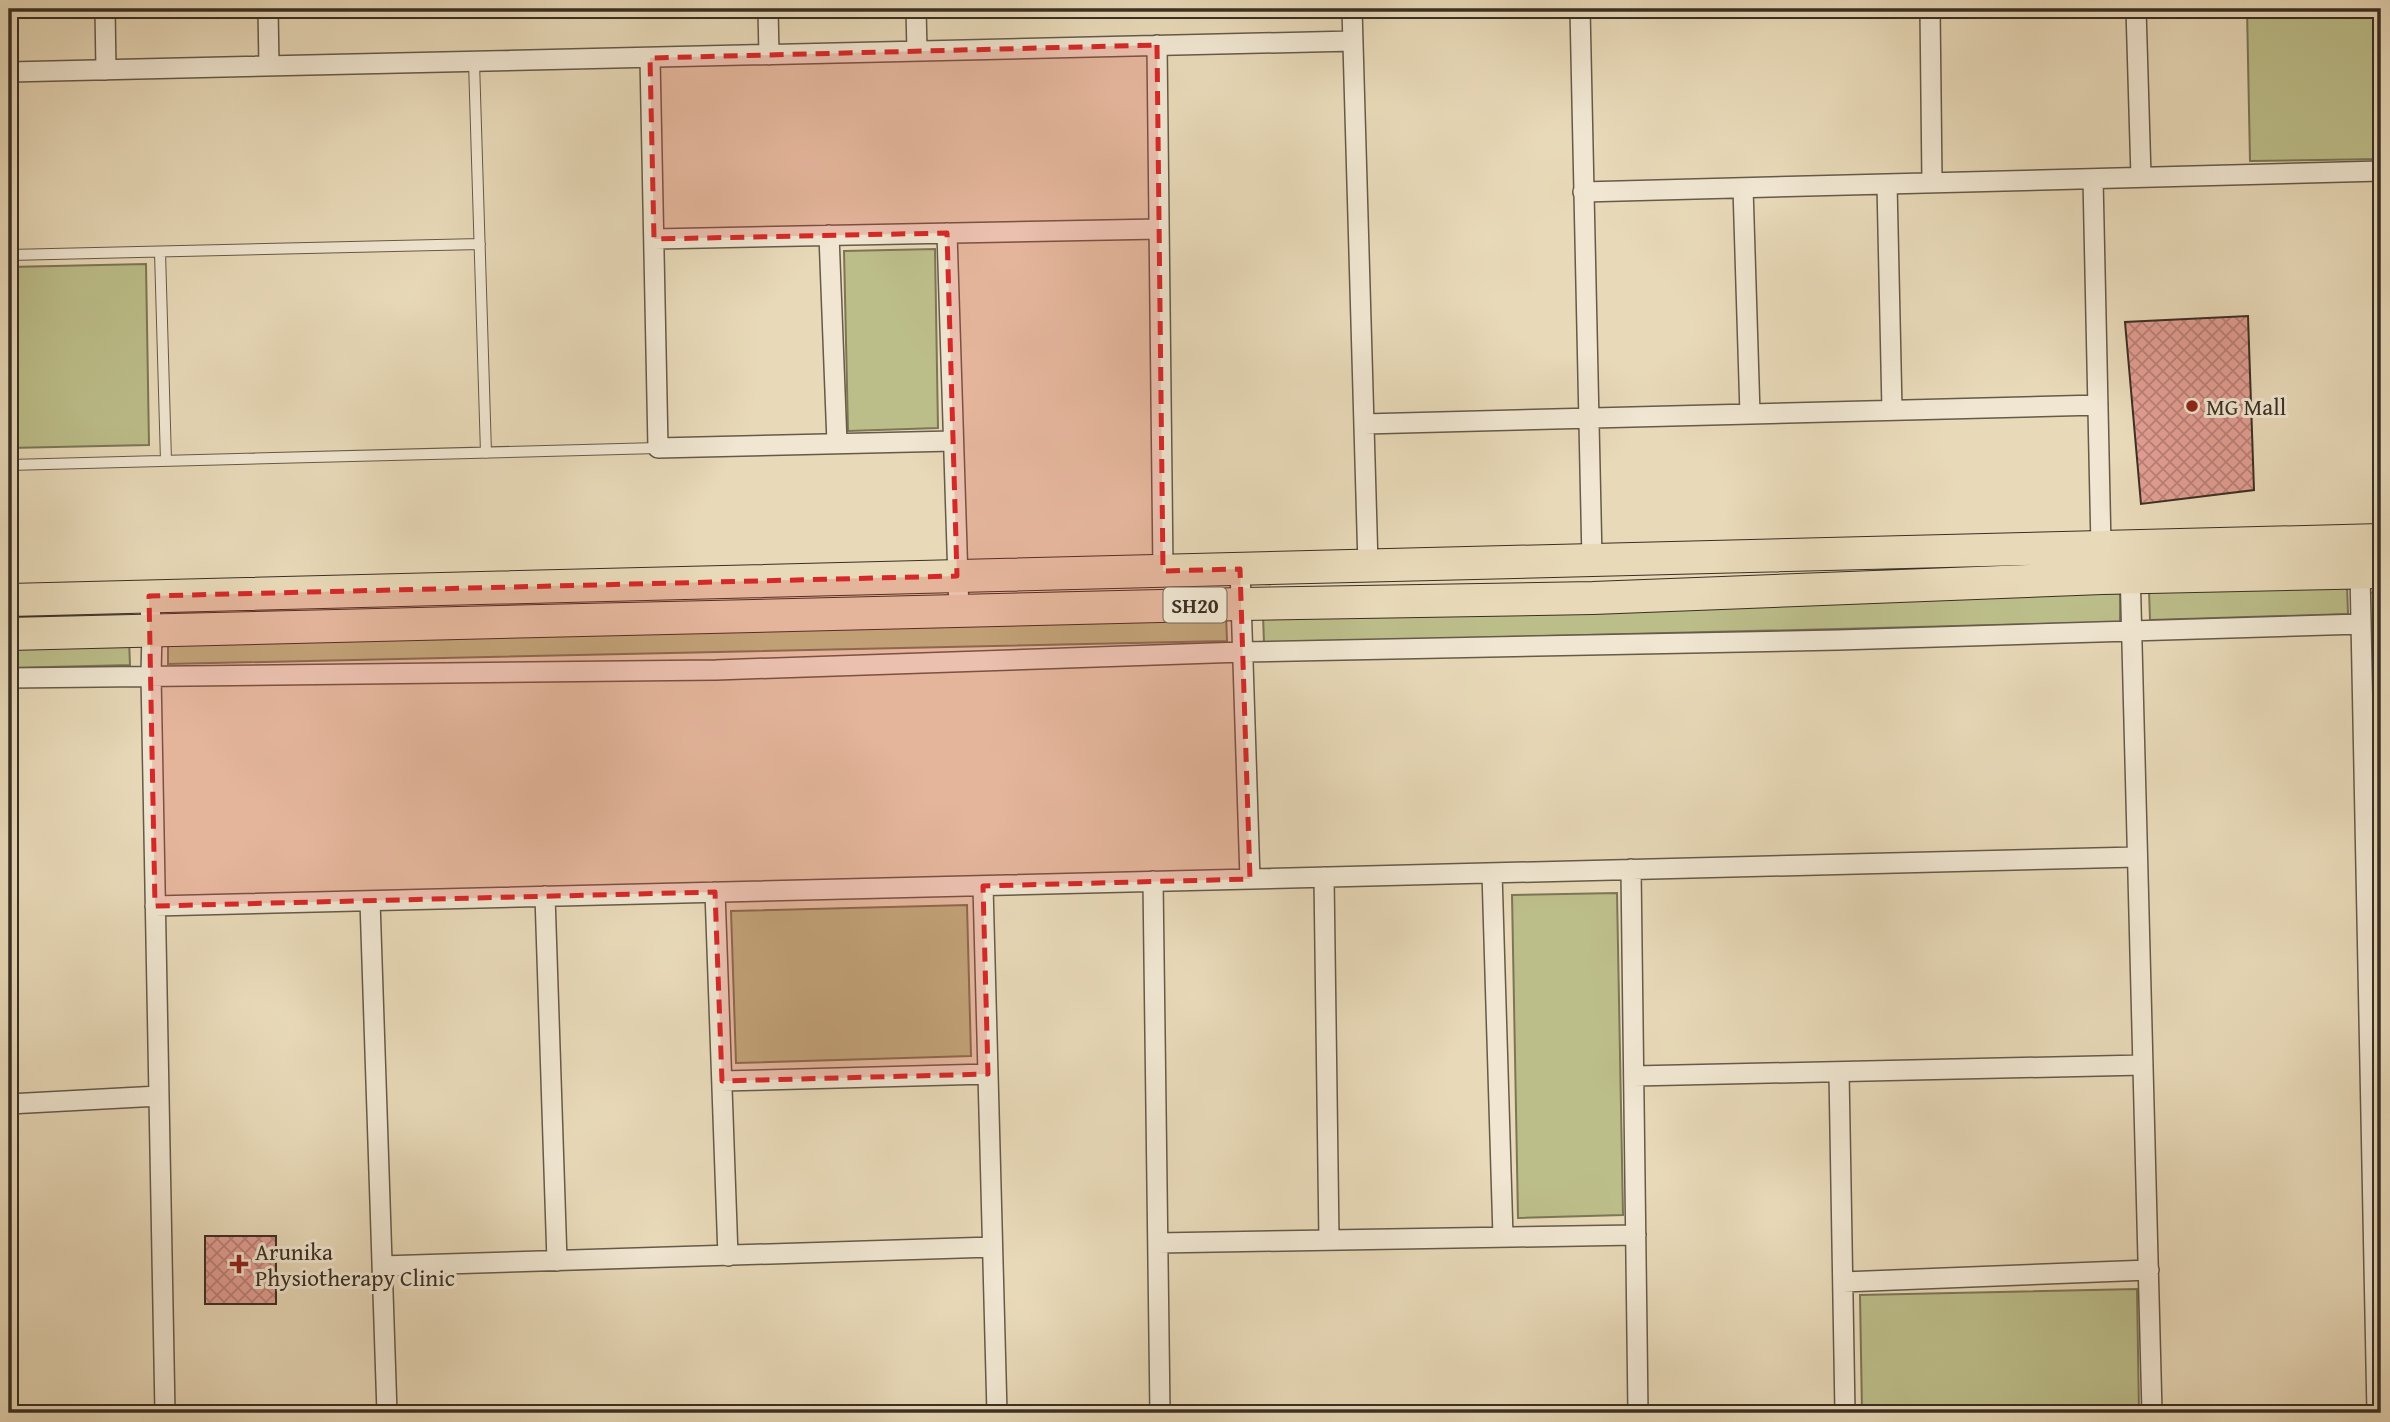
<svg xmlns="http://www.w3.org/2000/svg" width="2390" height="1422" viewBox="0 0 2390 1422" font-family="'Gentium Book Plus',serif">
<defs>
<pattern id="building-cross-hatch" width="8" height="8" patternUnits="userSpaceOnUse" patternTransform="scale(1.75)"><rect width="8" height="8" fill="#e29d92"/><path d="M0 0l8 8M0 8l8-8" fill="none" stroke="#b88077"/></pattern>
</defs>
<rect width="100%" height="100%" fill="#e8d9b8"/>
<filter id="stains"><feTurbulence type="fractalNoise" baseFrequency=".00286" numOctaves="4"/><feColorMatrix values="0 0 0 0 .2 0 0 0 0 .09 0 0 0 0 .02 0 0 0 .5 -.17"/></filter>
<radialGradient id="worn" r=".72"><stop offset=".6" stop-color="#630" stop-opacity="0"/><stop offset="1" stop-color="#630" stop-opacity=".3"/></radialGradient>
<path fill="#bcbe8a" stroke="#7c7657" stroke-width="2" d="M2247,9h134v150l-131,2z
M935,249l3,179 -90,3 -4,-180z
M146,264l3,181 -140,3v-181z
M2347,585l1,29 -198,6 -1,-30z
M2381,592v627l-15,-626z
M2120,593v29l-856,21 -1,-29z
M1226,614l1,27 -1059,23v-27z
M129,639l1,26 -121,3v-26z
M1617,893l6,322 -105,3 -6,-323z
M967,905l4,151 -235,7 -5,-152z
M2137,1289l2,124h-277l-2,-118z"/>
<path fill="url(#building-cross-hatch)" stroke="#3b2f24" stroke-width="2" d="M2248,316l6,174 -113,14 -16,-182z
M205,1236h71v68h-71z"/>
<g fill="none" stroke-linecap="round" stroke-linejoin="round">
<defs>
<path id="service" d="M474,62l12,391
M160,252l6,209
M9,255l471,-11
M9,465l649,-17"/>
<path id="minor" d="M105,9l1,61
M268,9l1,57
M768,9l1,46
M916,9l1,42
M1352,9l16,556
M1580,9l12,551
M1930,9l2,173
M2136,9l5,168
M1157,45l6,526
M650,58l8,390 295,-7
M9,72l1344,-31
M2093,179l8,368
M1887,184l5,226
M1743,188l7,226
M1583,192l798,-21
M947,233l12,379
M829,235l8,208
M654,239l505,-10
M1364,424l734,-19
M2130,568l22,845
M1240,569l10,310
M2360,572l17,841
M149,596l3,35 -1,44 14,738
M9,678l707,-8 526,-18 596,-12 523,-16
M1631,869l7,544
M1492,873l11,364
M1324,877l5,363
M1153,881l7,532
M983,886l14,527
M715,892l13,364
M545,896l12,365
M370,901l17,512
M155,906l1982,-49
M1839,1072l6,341
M1634,1076l509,-11
M722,1081l266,-7
M9,1104l150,-8
M1158,1243l478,-8
M382,1266l610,-19
M1843,1282l306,-12"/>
<path id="primary" d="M9,600l2372,-60
M9,634l1233,-30 351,-6 509,-20 279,-6"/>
</defs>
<use href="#service" stroke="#665a49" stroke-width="12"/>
<use href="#minor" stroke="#665a49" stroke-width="22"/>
<use href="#primary" stroke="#3b2f24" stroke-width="34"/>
<use href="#service" stroke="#f0e6d1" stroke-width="10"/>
<use href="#minor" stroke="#f0e6d1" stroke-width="19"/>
<use href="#primary" stroke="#e8d9b8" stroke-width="32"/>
</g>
<path fill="#d62828" fill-opacity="0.2" stroke="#d62828" stroke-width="5" stroke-dasharray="14 9" stroke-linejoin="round" d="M1157,45l6,526 77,-2 10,310 -267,7 5,188 -266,7 -7,-189 -560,14 -6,-310 808,-20 -10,-343 -293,6 -4,-181z"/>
<g fill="#8f2418" stroke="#f0e6d1" stroke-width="2.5">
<circle cx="2192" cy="406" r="7"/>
<path d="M235.5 1253.5h7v7h7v7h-7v7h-7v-7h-7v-7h7z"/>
</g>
<g text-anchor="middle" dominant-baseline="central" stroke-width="6" stroke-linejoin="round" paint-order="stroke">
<rect fill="#f0e6d1" stroke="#716658" stroke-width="2" x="1163.5" y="587.5" width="63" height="35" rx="5"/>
<g font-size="21" font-weight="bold" fill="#3b2f24">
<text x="1195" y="605">SH20</text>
</g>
<g font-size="23" fill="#3b2f24" stroke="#f0e6d1" text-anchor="start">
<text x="2206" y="406">MG Mall</text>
<text x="255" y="1251">Arunika<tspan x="255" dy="26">Physiotherapy Clinic</tspan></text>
</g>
</g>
<rect width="2390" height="1422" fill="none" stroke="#e8d9b8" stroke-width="35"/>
<rect x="10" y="10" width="2369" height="1401" fill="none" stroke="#3b2f24" stroke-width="3.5"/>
<rect x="18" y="18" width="2355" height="1387" fill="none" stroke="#3b2f24" stroke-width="2"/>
<rect width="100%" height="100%" filter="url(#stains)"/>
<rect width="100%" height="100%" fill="url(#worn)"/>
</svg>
